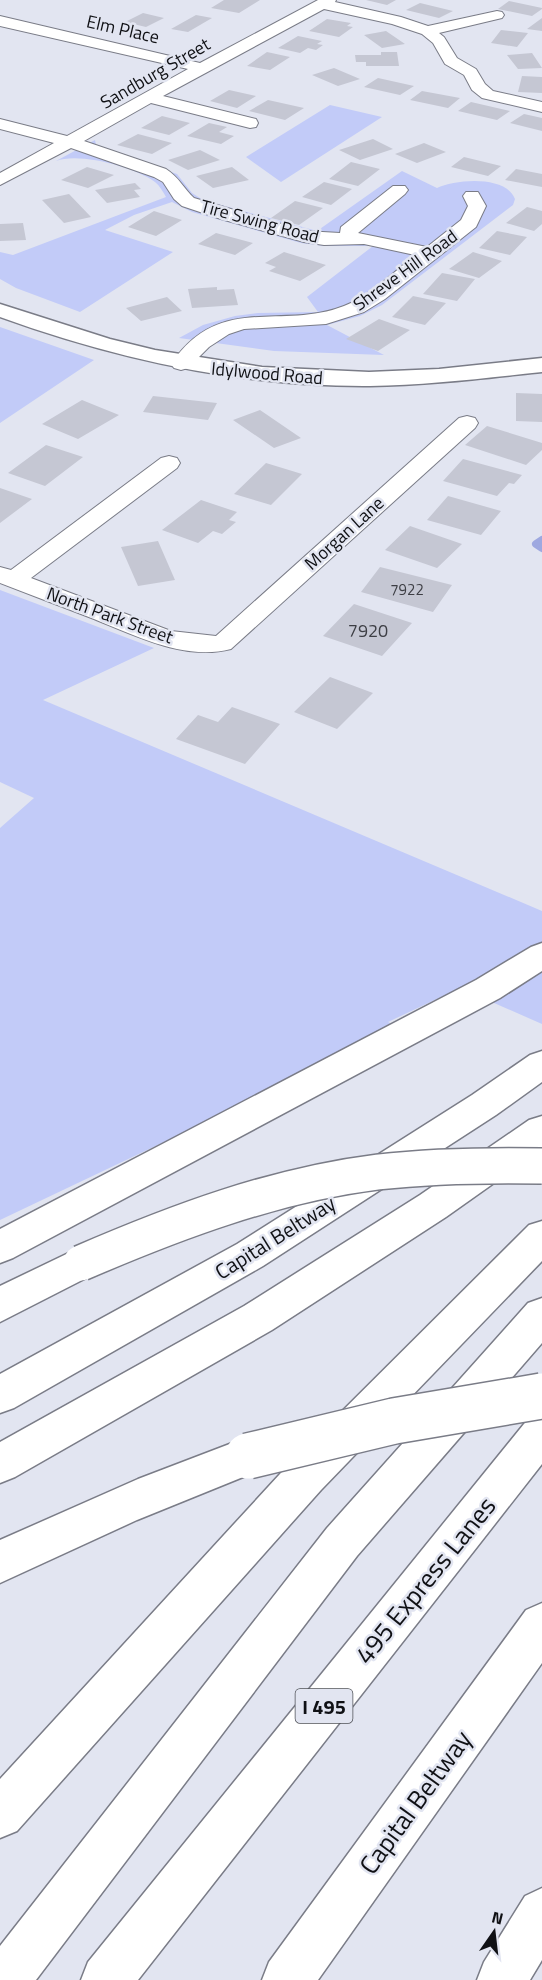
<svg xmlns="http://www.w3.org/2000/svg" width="542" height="1980" viewBox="0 0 542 1980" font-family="'Titillium Web',sans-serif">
<rect width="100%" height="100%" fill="#e2e5f1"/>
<path fill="#c2cbf8" d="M330,105l52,12 -101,65 -35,-25z
M95,140l1,5 5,3 76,26 15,19 11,7 114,31 85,-60 35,17c19,-9 69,-13 78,11l-2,6 -131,100 -22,11 -33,9 57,30 -110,-4 -95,-13 24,-13 32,-9 23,-3 60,-1 -11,-15 66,-51h-49l-23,-3 -109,-31 -20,-10 -38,13 -29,15 68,22 -93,60 -64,-24 -16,-9v-27l13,3 153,-58c-3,-5 -6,-11 -11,-15 -20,-15 -76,-30 -99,-21z
M0,327l94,33 -94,63z
M0,590l154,58 -111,52 499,211v113l-82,-36 -72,34 14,7 -402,191v-392l34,-30 -34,-16z"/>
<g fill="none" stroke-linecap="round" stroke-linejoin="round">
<path stroke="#9ea8e0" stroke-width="8" d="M542,540l-6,4 6,4"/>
</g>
<path fill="#c5c7d3" d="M224,0h36l-21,13 -28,-5z
M366,0h30l-9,5z
M509,1l33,7v1l-10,7 -34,-7z
M420,3l33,8 -14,7 -33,-8z
M143,13l21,5 -18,9 -21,-5z
M196,15l16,3 -24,14 -17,-3z
M542,18v13l-15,-2z
M327,19l24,4 -4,3 6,1 -14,10 -30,-6z
M501,30l27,3 -11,14 -26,-4z
M386,31l19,13 -23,4 -18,-13z
M298,36l24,5 -5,3 6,1 -7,5 -8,-2 -8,5 -22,-5z
M267,52l23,5 -20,13 -23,-4z
M381,52h16l2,14h-33v-4h-10l-1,-7h26z
M532,53l10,15 -24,1 -11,-14z
M334,68l26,11 -22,7 -26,-11z
M522,76l20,1v16l-24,-1z
M378,78l36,8 -14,9 -36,-8z
M229,90l27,6 -19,12 -27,-7z
M422,91l38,7 -12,10 -38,-8z
M268,100l36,8 -19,12 -36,-9z
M471,102l39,9 -13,9 -39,-9z
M524,114l18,4v13l-32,-8z
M162,116l28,7 -21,12 -28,-7z
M209,123l18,4 -8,5 15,4 -13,8 -34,-8z
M138,134l34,9 -20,11 -35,-9z
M373,139l20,10 -33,11 -21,-10z
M424,143l22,9 -29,11 -22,-9z
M200,150l20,10 -32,10 -20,-10z
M464,157l37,9 -13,10 -37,-9z
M351,162l29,7 -22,17 -29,-7z
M87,167l27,8 -26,13 -27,-8z
M232,167l17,13 -36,8 -17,-12z
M516,169l26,5v13l-37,-7z
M324,182l28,7 -21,16 -29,-8z
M135,183l6,6 -7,1 6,7 -33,6 -12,-13z
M69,194l22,23 -27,6 -22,-23z
M295,201l28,7 -24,17 -28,-7z
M527,207l15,4v13l-8,7 -28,-8z
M154,211l28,9 -26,16 -28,-9z
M23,223l3,17 -26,1v-17z
M497,231l30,6 -17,18 -31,-7z
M216,233l37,10 -18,12 -37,-11z
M284,252l42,13 -26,16 -31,-10 7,-4 -11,-4z
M473,252l29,9 -23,17 -30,-9z
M442,273l33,6 -18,22 -34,-7z
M217,287v3l17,-1 4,16 -46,3 -4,-19z
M413,296l33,7 -21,22 -33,-8z
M167,297l15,14 -41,10 -15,-13z
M379,319l31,11 -32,21 -32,-12z
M516,393l26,1v28l-26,-1z
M153,396l64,7 -9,17 -65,-8z
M82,400l37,15 -41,24 -36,-15z
M260,410l41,28 -27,10 -41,-28z
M487,426l55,17v7l-16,15 -61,-20z
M46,445l37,12 -38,29 -37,-13z
M463,459l59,16 -8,9 -5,-1 -12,13 -54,-15z
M266,463l36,11 -31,31 -37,-11z
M0,488l32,11 -32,24z
M448,496l53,15 -20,24 -54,-15z
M201,500l36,12 -8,8 7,2 -14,12 -9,-3 -15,12 -36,-13z
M410,526l52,18 -25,24 -52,-18z
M158,541l17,39 -37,6 -17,-39z
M380,567l72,18 -19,27 -72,-20z
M354,604l58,19 -30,33 -59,-20z
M330,677l43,16 -36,36 -43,-17z
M232,707l48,17 -35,40 -69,-25 22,-24 20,7z"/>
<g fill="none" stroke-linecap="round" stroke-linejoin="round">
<defs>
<path id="minor" d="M318,0h18l-1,2 66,15 27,9 69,-15 5,1 2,3 -2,3 -63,15 5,4 13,21 19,11 9,15 8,7 49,11v10l-60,-14 -10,-8 -8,-15 -19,-11 -12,-21 -11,-9 -30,-10 -68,-15 -161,87 93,23 2,4 -2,4 -6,1 -99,-25 -67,38 82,28c13,8 18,20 28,29l111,33 35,2 1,-6 52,-41h12l3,4 -3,4 -47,39 69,14 34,-27 7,-14 -5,-10 3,-4h12l8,14 -10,21 -91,72 -21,13 -38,12 -82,5 -15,5 -20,13 -21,21 -7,2 -7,-2 -3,-4c49,-72 109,-33 173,-58 26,-10 49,-33 71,-51l-51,-11 -40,1 -20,-3 -83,-23 -39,-13 -8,-7 -11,-17 -9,-5 -83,-29 -71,37v-12l54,-30 -54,-14v-10l67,17 121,-67 -188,-43v-10l200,47z
M467,416l8,2 3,5 -3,5 -244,221c-46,12 -95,-13 -137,-30 -31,-12 -63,-24 -94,-36v-16l11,3 150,-112 8,-2 8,2 3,5 -3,5 -146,110 140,53 45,5 243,-218z"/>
<path id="major" d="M0,304l110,35 45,11 107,17 107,5 70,-3 103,-11v14c-57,6 -114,13 -172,14 -127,1 -251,-26 -370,-69z"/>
<path id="highway" d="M542,943v28l-42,27 -487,260 -13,5v-34l476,-249 55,-33z
M542,1051v31l-46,33 -233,151 -249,142 -14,5v-39l237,-130 235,-149 58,-40z
M542,1116v33l-96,68 -174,113 -257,147 -15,6v-41l244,-136 176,-111 109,-75z
M542,1221v40l-221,229 -304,341 -17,7v-59l291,-317 238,-237z
M81,1247l13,5 6,11 -6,11 -94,48v-36z
M542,1298v45l-185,213 -321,424h-36v-34l327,-418 201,-225z
M542,1413v51l-404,516h-57l7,-18 440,-543z
M248,1437l15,6 6,13 -6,13 -126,51 -137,63v-43l138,-61z
M542,1603v60l-224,317h-56l7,-18 257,-352z
M542,1888v72l-12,20h-53l7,-18 41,-66z"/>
</defs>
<use href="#minor" stroke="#7a7c87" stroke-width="2"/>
<use href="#major" stroke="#7a7c87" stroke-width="3"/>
<use href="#highway" stroke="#7a7c87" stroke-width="3"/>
<use href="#minor" fill="#fff" fill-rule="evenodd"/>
<use href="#major" fill="#fff" fill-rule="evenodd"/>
<use href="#highway" fill="#fff" fill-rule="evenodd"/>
<defs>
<path id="highway-bridge-far1" d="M81,1263c95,-41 193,-78 297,-91 54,-6 109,-7 164,-6"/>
<path id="highway-bridge" d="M248,1456l146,-35 148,-25"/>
</defs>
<use href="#highway-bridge-far1" stroke="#7a7c87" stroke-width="38" stroke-linecap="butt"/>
<use href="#highway-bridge" stroke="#7a7c87" stroke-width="48" stroke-linecap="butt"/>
<use href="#highway-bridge-far1" stroke="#fff" stroke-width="35"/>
<use href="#highway-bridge" stroke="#fff" stroke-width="45"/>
</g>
<g text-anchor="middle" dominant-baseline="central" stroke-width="5" stroke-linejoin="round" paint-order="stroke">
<g font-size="15" fill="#3d3e44">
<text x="407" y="589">7922</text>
</g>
<g font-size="18" fill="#101115" stroke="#e2e5f1">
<text transform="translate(123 29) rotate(13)">Elm Place</text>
<text transform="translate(155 73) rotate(-30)">Sandburg Street</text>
<text transform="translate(260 221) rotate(15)">Tire Swing Road</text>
<text transform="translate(405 270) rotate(-36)">Shreve Hill Road</text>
<text transform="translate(267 373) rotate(5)">Idylwood Road</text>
<text transform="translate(344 533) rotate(-42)">Morgan Lane</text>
<text transform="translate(110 615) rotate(20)">North Park Street</text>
</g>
<g font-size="18" fill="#3d3e44">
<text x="368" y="630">7920</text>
</g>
<rect fill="#e2e5f1" stroke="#4f5157" stroke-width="1.5" x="295.5" y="1689" width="57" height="34" rx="4.5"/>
<g font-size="20" font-weight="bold" fill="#101115">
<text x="324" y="1706">I 495</text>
</g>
<g font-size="21" fill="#101115" stroke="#e2e5f1">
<text transform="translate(275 1237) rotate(-32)">Capital Beltway</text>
</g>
<g font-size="26" fill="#101115" stroke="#e2e5f1">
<text transform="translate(425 1580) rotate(-51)">495 Express Lanes</text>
<text transform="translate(415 1802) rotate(-54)">Capital Beltway</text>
</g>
</g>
<g transform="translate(494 1932) rotate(14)" stroke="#e2e5f1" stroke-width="4.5" paint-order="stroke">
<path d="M0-4.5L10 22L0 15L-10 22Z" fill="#101115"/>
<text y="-9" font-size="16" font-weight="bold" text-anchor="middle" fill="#101115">N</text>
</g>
</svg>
